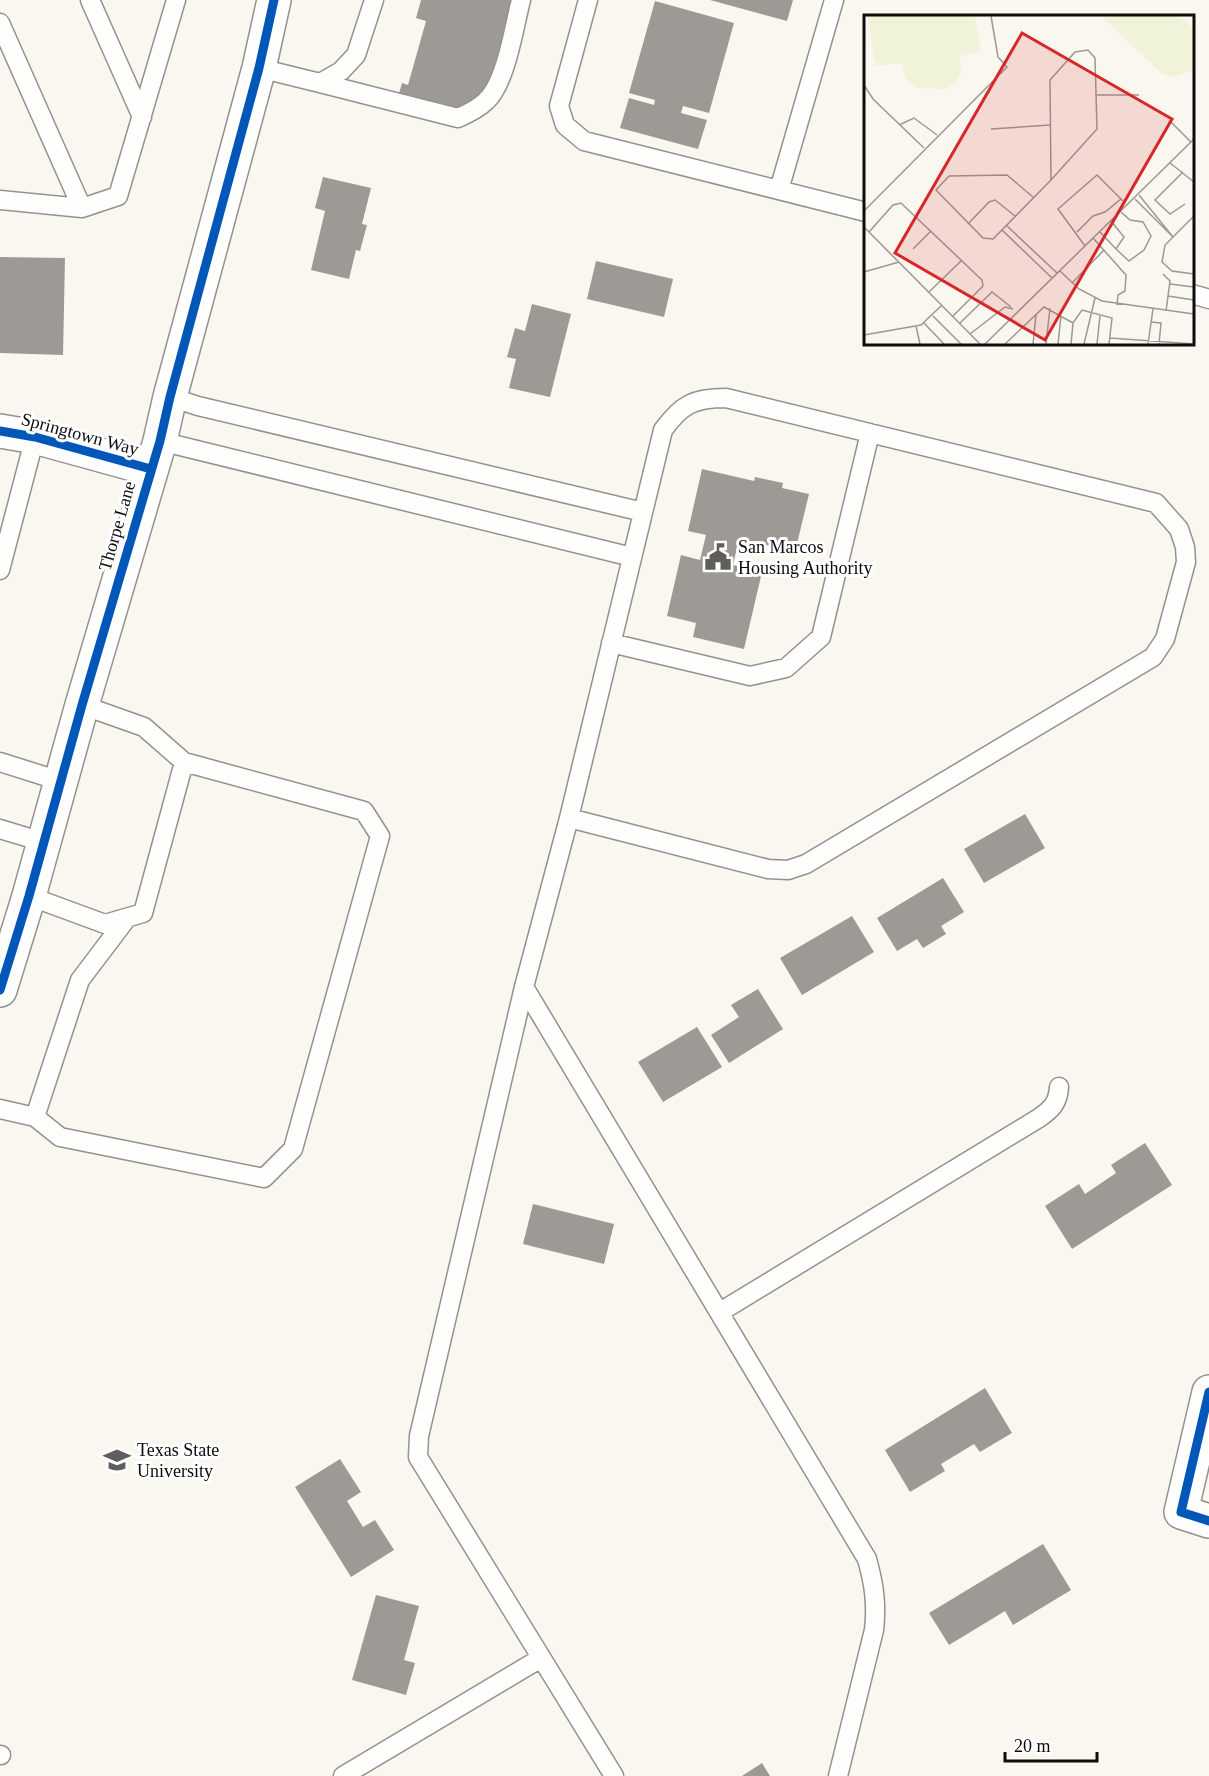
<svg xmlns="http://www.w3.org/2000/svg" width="1209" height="1776" viewBox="0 0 1209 1776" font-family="Georgia,serif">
<rect width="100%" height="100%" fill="#faf7f0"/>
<path fill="#9d9a96" d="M421,0h95l-25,91 -36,20 -57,-14 4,-14 6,2 18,-64 -10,-3z
M710,0h83l-6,21z
M655,1l79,22 -25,90 -26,-7 -2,7 26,7 -9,29 -78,-21 9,-30 25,7 1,-5 -26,-7z
M323,177l48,11 -9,36 5,1 -7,26 -4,-1 -7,29 -38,-9 14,-59 -10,-3z
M0,257l65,1 -2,97 -63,-2z
M596,261l77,18 -9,38 -77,-18z
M532,304l39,10 -21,83 -41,-9 7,-29 -9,-2 8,-29 10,3z
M702,469l52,12 1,-4 28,6 -1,5 27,6 -14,58 -56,-13 -6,26 29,7 -18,77 -51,-12 3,-14 -29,-7 14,-61 19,5 6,-25 -18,-4z
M1025,814l20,34 -61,35 -20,-34z
M943,878l21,34 -23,14 5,8 -23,14 -6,-9 -20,12 -20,-33z
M852,916l22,36 -72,43 -22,-37z
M758,989l25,40 -54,34 -18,-28 28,-18 -8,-12z
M697,1027l25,40 -59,35 -25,-40z
M1145,1143l27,42 -100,64 -27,-43 34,-22 6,10 31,-21 -5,-8z
M533,1204l81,20 -10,40 -81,-20z
M985,1388l27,45 -32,19 -6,-8 -33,20 4,7 -35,21 -25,-42z
M340,1459l21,33 -14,9 16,26 12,-7 19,30 -43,27 -56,-90z
M1043,1544l28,46 -58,35 -8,-14 -56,34 -20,-32z
M376,1595l43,11 -15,54 11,3 -9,32 -54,-15z
M762,1763l8,13h-28z"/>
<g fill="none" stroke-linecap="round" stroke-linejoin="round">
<defs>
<path id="service" d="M90,0l52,117
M588,0l-29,106 6,19 19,16 282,71
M0,23l82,185
M259,68l61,15 21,-12 15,-16 18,-55
M320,83l138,35c9,-4 20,-9 28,-17 20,-18 28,-74 35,-101
M779,190l55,-190
M0,200l82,8 36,-12 58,-196
M1192,294l17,5
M170,397l28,9 445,106
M160,441l472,116
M0,570l35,-133
M611,643l139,33 36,-8 35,-31 49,-204
M0,762l60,19
M569,818l199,51 20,1 18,-6 347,-207 12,-18 21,-77 -1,-15 -6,-18 -23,-26 -430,-105c-32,0 -44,6 -63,32l-94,388 -45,169 -105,449 -1,21 196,319
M0,829l43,13
M29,896l76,28 38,-11 41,-151
M524,987l343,572c7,25 10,45 7,71l-36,146
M0,1109l35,8 45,-137 47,-62
M35,1117l25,20 204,41 29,-29 87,-313 -16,-25 -180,-49 -40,-35 -62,-22
M720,1312l319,-194c13,-9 19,-15 20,-31
M0,1755h1
M343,1776l198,-118"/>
<path id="minor" d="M0,431l35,6 116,32
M1209,1392l-28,120 28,9"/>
<path id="tertiary" d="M0,990l29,-94 53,-191 78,-264 10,-44 89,-329 15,-68"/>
</defs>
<use href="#service" stroke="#93928f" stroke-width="21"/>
<use href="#minor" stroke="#93928f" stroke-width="36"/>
<use href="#tertiary" stroke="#93928f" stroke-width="36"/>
<use href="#service" stroke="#fefefd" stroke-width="18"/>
<use href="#minor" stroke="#fefefd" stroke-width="33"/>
<use href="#tertiary" stroke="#fefefd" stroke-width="33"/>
<defs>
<path id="cycleway" d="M0,431l35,6 116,32
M0,990l29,-94 53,-191 78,-264 10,-44 89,-329 15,-68
M1209,1392l-28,120 28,9"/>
</defs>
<use href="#cycleway" stroke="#fff" stroke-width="13"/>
<use href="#cycleway" stroke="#0057b8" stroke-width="9"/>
</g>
<defs>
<symbol id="civic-bare" viewBox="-9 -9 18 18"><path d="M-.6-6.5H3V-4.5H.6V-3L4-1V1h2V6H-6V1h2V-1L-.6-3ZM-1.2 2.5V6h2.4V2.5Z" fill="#5f5e5c" stroke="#fff" stroke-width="2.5" paint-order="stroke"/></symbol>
<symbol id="university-bare" viewBox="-9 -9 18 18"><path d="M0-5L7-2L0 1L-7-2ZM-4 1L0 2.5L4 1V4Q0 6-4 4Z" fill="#5f5e5c" stroke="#fff" stroke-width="2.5" paint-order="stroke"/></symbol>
</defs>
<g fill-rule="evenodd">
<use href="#civic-bare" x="699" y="538" width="38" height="38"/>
<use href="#university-bare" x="98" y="1441" width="38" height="38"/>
</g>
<g text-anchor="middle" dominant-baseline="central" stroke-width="6" stroke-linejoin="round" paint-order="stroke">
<g font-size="18" fill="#0c0c0c" stroke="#fff">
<text transform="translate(80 434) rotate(15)">Springtown Way</text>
<text transform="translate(117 526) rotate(-74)">Thorpe Lane</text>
</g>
<g font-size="18" fill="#0c0c0c" stroke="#fff" text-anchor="start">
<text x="738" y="547">San Marcos<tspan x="738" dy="21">Housing Authority</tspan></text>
<text x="137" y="1450">Texas State<tspan x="137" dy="21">University</tspan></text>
</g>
</g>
<g transform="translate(864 15)">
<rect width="330" height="330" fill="#faf7f0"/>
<path d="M4,1h107l6,36 -21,4 2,15 -6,11 -11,7 -29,-1 -11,-10 -3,-15 -27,3zM237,1h79l14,13v40l-19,8 -13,-3z" fill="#f0f3d9"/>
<path fill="none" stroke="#9b9995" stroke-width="1.5" d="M0,70l9,14 51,49M233,80h42M307,107l20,20M35,110l15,-7 23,17M127,114l59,-4M306,148l24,19M319,157l-28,28 15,14 15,-10M275,180l34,42M169,182l-26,-22 -58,1 -13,14 47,48 10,1 58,-59 46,-51 -2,-71 -7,-8 -13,2 -25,28 1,100M271,184l38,38M0,196l143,-144 -9,-10 -7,-41M330,201l-29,29 -3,17 10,9 22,3M247,206l13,16 -8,12 13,12 15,-11 7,-14 -8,-14 -13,-2 -9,-8M104,209l21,-22 6,-2 20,16M142,210l51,48M0,212l116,117M138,215l50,48M5,217l24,-27 8,-2 81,77 1,6 -30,30M213,217l16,-16 12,-4 16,-13 2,2M236,217l16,17M229,223l33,37 -1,16 -7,4 -1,10M221,231l-27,-37 39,-34 24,24M49,234l18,-18M196,256l19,18 23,12 92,13M0,257l35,-10M299,259l7,7 -4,30M208,268l32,-33M306,269l24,3M65,277l33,-32M304,281l26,4M69,301l28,28M287,307l10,1 -2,21M60,308l20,21M96,308l32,-31 19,15M52,311l4,18M106,319l35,-27 8,2M0,320l57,-10 21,-20M246,323l84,6M121,329l209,-205M141,329l39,-37 29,16 9,-13 30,8 -3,26M169,329l3,-29M182,329l4,-36M194,329l3,-28M207,329l2,-21M220,329l11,-46M233,329l3,-28M284,329l5,-35"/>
<path fill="#d62828" fill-opacity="0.15" stroke="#d62828" stroke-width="3" d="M158,18l150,86 -127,221 -150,-87z"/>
<rect width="330" height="330" fill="none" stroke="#0c0c0c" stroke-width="3"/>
</g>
<path d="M1005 1752v9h92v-9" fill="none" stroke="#0c0c0c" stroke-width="3"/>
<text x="1014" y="1752" font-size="18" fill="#0c0c0c" stroke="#ffffff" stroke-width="4.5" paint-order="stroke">20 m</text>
</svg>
